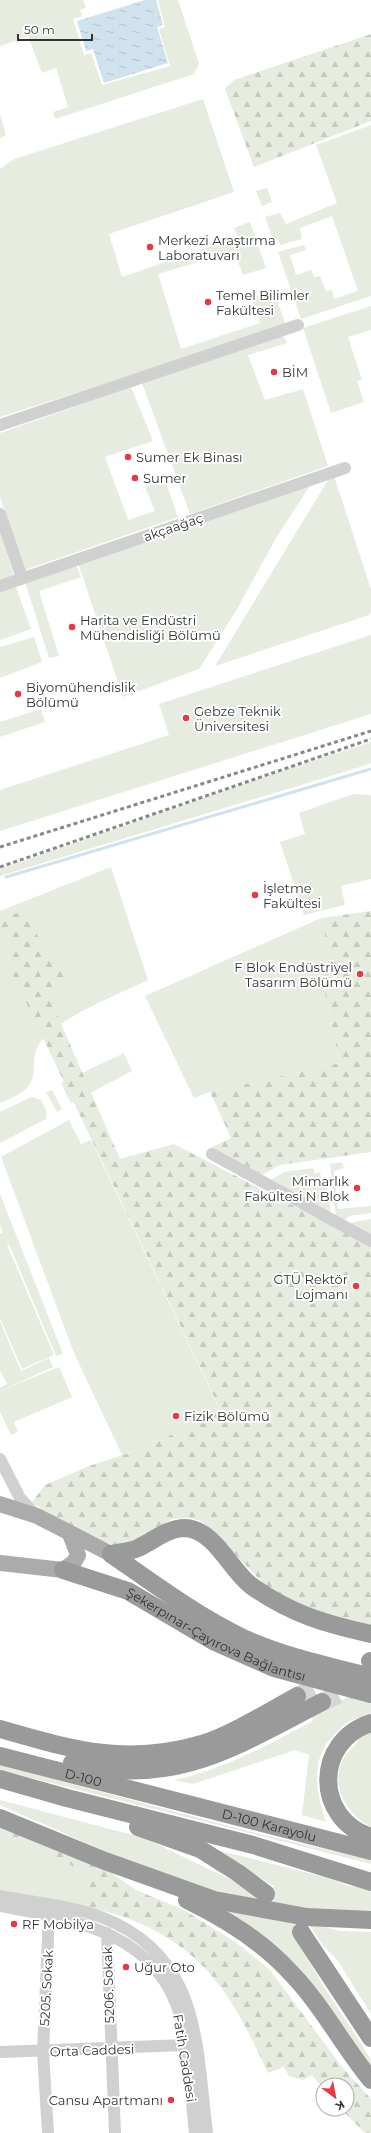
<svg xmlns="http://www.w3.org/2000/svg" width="371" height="2133" viewBox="0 0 371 2133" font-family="Montserrat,sans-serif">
<defs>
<pattern id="forest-firs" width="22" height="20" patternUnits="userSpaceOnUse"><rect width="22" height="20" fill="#e6ecdf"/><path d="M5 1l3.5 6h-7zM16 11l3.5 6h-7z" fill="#c6cbc0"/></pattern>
<pattern id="water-ripples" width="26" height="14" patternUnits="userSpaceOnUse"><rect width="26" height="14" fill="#cfe2ee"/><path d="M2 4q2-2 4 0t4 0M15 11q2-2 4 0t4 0" fill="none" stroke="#b2c2cd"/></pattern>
</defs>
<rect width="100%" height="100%" fill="#fff"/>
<path fill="#e6ecdf" d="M0,0h83l3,7 -6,3 2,6 -9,3 11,36 7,-2 11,32 68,-19 -11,-37 6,-2 -7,-27h20l21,64 -5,10 -139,45 -2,-7 15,-5 -12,-39 -14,5 -14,-37 -28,10z
M203,99l31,93 -125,42 13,43 116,-40 -4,-9 16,-6 16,46 -23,7 -9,-24 -76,23 23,75 79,-26 -8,-25 21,-9 13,37 -286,91v-248l14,-10z
M0,114l6,21 -6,3z
M371,125v171l-70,23 -23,-67 26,-7 2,5 -16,5 6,20 15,-5 3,7 6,-1 6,15 6,-1 2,9 24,-8 -26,-75 -32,12 2,11 -22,6 -3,-7 -4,2 -8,-23 15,-4 6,11 51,-21 -21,-58z
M267,188l5,14 -10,4 -6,-15z
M371,306v24l-23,7 14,43 -5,1 7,21 -33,11 -28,-85z
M282,334l5,9 -39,12 17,45 38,-11 25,77 -138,48 -48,-131z
M131,387l22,54 -48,16 23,63 27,-9 -10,-24 20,-7 13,37 -153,53 -25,-73v-64z
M334,476l37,113v22l-2,4 -154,51 113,-186z
M311,484l-35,54 -40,73 -37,58 -76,28 -45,-134z
M0,531l14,45 -14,4z
M76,565l5,12 -42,14 20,65 -10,2 -24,-76z
M15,584l16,45 -31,11v-51z
M371,635v79l-371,117v-41l169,-55 -10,-31z
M34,637l8,25 -42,16v-31z
M41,709l4,13 -45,15v-15z
M371,742v21l-14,5 -357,108v-7l284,-99z
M353,794l18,1v84l-30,7 4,19 -41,10 -24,-73 25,-8 -6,-21z
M111,867l37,113c-35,17 -76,31 -104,58 -17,16 -4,37 -17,50 -7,7 -18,11 -27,15v-192z
M321,918l8,34 -5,37 16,74 -130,29 -16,6 -49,-102z
M124,1053l8,18 -61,32 -10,-20z
M52,1090l10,19 -5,3 -11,-20z
M31,1097l10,3 6,13 -1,6 -46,24v-31z
M69,1120l12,24 10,-4 130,272 -77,36 -22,7 -48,-102 -73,-196z
M342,1162l2,6 -10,3 4,38 33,-3v7l-22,3 -6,6 -7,-4 -6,-54z
M313,1168l2,6 5,-2 1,6h5l5,37 -64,-33 17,-10z
M0,1194l63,160 -7,2 -47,-112 -2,1 47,110 -32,14 -22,-51v-84l3,-2 -3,-7z
M371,1219v18l-23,-12 7,-3z
M0,1321l21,50 28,-13 4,9 -53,24v-3l7,-4 -7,-14z
M59,1367l13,30 -58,25 4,10 -7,3 -11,-23v-21z
M350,1696l21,5v13c-7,2 -14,4 -21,7 -5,2 -10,8 -14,12 -27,24 -20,58 -10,89l-24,-7 7,-60 -14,-5 -102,34 -19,-4c50,-11 94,-35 139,-59l-1,-4z
M371,1731v96c-25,-13 -43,-44 -26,-71 4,-5 9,-10 13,-14l-1,-4z
M0,1765l248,66 123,29v4l-371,-94z
M0,1800l144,38 98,47 24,9 8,-8 -15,-9 -2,2 -44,-30 119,30 17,7 22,2v25l-59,-4 -112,-20 -55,-20 -145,-64z
M0,1833l28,8 62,35 -4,31 -86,-17z
M224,1911l102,16 13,4 32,1v82l-33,-53 -17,-18 -11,-18 -15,12 29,50 47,72v13z"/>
<path fill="url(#forest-firs)" d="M371,34v87l-117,46 -29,-78 9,-9z
M371,911v241l-91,13 -20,11 -51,-27 22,-11 -21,-46 130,-29 -16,-74 5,-37 -8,-34z
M22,912l47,71 -21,11 72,165 54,-15 197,102v379l-59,-14 -44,-23 -66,-67 -13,-3 -17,1 -39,23 -18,4 -59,-26 -24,-18 13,-17 44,-19 55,-18 77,-37 -217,-455 16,-7 -20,-20v-12z
M0,1820l91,39 45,31 48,20 53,33 33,27 72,97 29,32v34h-6l-24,-24h6v-24h-24v3l-11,-13 -9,5 -14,-4 -5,-9 -16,6c-34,-74 -61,-124 -141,-155 -13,-5 -28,-8 -41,-11l4,-31 -62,-35 -28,-8z"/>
<path fill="url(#water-ripples)" d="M145,0h11l7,25 -6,2 11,36 -64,20 -11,-34 -7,2 -9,-30z"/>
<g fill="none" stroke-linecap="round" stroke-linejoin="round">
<path stroke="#cfe2ee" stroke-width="3" d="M6,877l365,-108"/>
<path stroke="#d6d6d6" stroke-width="18" stroke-dasharray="18 9" stroke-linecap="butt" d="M297,1696l39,-19
M322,1702l39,-17"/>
<path stroke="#d0d0d0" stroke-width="12" d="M0,425l298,-100
M0,514l22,64
M0,586l345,-118
M212,1154l159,87
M0,1459l20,39 16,17
M0,1896c31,6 72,10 101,21 100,38 95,127 106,216
M0,1906c75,14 158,26 181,113 8,34 10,78 14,114
M107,1933l8,200
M0,2052l185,-7
M48,2133l-5,-81 6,-137"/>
<path stroke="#ababab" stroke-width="16" d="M0,1504l37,12 74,38
M0,1563l63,7 11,-8 4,-7 -8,-21"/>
<g stroke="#9a9a9a" stroke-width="18">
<path d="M111,1554c8,-2 19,-2 27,-6 14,-6 29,-20 47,-20 30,1 46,44 68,59 38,27 73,37 118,47"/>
<path d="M111,1554c43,30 86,62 134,85 40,18 84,27 126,38"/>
<path id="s1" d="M63,1570l65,21 85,50 61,27 97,26"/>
<path d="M370,1661h1"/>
<path d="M371,1723c-57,18 -57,96 0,114"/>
<path d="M0,1729c73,21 127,37 202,15 29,-9 68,-33 95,-48"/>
<path id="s2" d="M0,1756l371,95"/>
<path d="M72,1763c102,25 163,-16 250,-61"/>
<path d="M0,1779l67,19 186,47 118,37"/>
<path d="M0,1818l105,43 109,39 93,17 64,3"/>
<path d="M138,1827l62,22 38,24 28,21"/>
<path d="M187,1900c39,19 75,41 104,73 31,32 52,73 80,107"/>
<path d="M301,1932l70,106"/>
</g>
<path stroke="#888" stroke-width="3" stroke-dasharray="4 3" stroke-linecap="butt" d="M0,847l371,-116
M0,867l371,-128"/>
</g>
<g fill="#e63946" stroke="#fff" stroke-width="1.5">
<circle cx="150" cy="247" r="4"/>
<circle cx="208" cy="302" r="4"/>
<circle cx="274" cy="372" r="4"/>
<circle cx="128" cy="457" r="4"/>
<circle cx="135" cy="478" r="4"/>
<circle cx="72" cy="627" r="4"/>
<circle cx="18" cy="694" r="4"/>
<circle cx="186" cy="718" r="4"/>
<circle cx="255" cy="895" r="4"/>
<circle cx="360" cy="974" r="4"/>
<circle cx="357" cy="1188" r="4"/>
<circle cx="356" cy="1286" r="4"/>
<circle cx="176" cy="1416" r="4"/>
<circle cx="14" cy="1924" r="4"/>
<circle cx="126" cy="1967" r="4"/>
<circle cx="171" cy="2100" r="4"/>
</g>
<g text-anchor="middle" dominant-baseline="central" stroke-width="4" stroke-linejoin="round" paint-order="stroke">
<g font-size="13" fill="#333" stroke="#fff" text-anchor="start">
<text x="158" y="240">Merkezi Araştırma<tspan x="158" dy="15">Laboratuvarı</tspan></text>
<text x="216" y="295">Temel Bilimler<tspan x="216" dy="15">Fakültesi</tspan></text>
<text x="282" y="372">BİM</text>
<text x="136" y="457">Sumer Ek Binası</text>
<text x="143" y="478">Sumer</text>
<text x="80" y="620">Harita ve Endüstri<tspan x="80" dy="15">Mühendisliği Bölümü</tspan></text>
<text x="26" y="687">Biyomühendislik<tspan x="26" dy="15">Bölümü</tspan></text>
<text x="194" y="711">Gebze Teknik<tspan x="194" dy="15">Üniversitesi</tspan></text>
<text x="263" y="888">İşletme<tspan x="263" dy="15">Fakültesi</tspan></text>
<text x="352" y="967" text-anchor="end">F Blok Endüstriyel<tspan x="352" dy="15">Tasarım Bölümü</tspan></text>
<text x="349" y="1181" text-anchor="end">Mimarlık<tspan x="349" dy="15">Fakültesi N Blok</tspan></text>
<text x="348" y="1279" text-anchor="end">GTÜ Rektör<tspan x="348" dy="15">Lojmanı</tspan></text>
<text x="184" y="1416">Fizik Bölümü</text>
<text x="22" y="1924">RF Mobilya</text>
<text x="134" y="1967">Uğur Oto</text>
<text x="163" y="2100" text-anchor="end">Cansu Apartmanı</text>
</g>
<g font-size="13" fill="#333" stroke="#fff">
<text transform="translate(173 527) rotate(-19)">akçaağaç</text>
<text stroke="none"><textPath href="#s1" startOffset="167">Şekerpınar-Çayırova Bağlantısı</textPath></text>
<text stroke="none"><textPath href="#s2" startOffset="86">D-100</textPath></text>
<text stroke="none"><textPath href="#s2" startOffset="278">D-100 Karayolu</textPath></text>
<text transform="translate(108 1985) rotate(-92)">5206. Sokak</text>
<text transform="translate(46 1988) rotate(-87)">5205. Sokak</text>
<text transform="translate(92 2050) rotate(-2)">Orta Caddesi</text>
<text transform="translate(185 2058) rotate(81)">Fatih Caddesi</text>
</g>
</g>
<g transform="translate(335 2097) rotate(148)"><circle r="19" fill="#ffffff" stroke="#adadad"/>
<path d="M0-3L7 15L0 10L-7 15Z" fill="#e63946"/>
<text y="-6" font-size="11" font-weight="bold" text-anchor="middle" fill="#333333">K</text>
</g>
<path d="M18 34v6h74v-6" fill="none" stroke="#333333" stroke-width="2"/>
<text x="24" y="34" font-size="12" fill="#333333" stroke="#ffffff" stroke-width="3" paint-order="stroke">50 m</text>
</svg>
